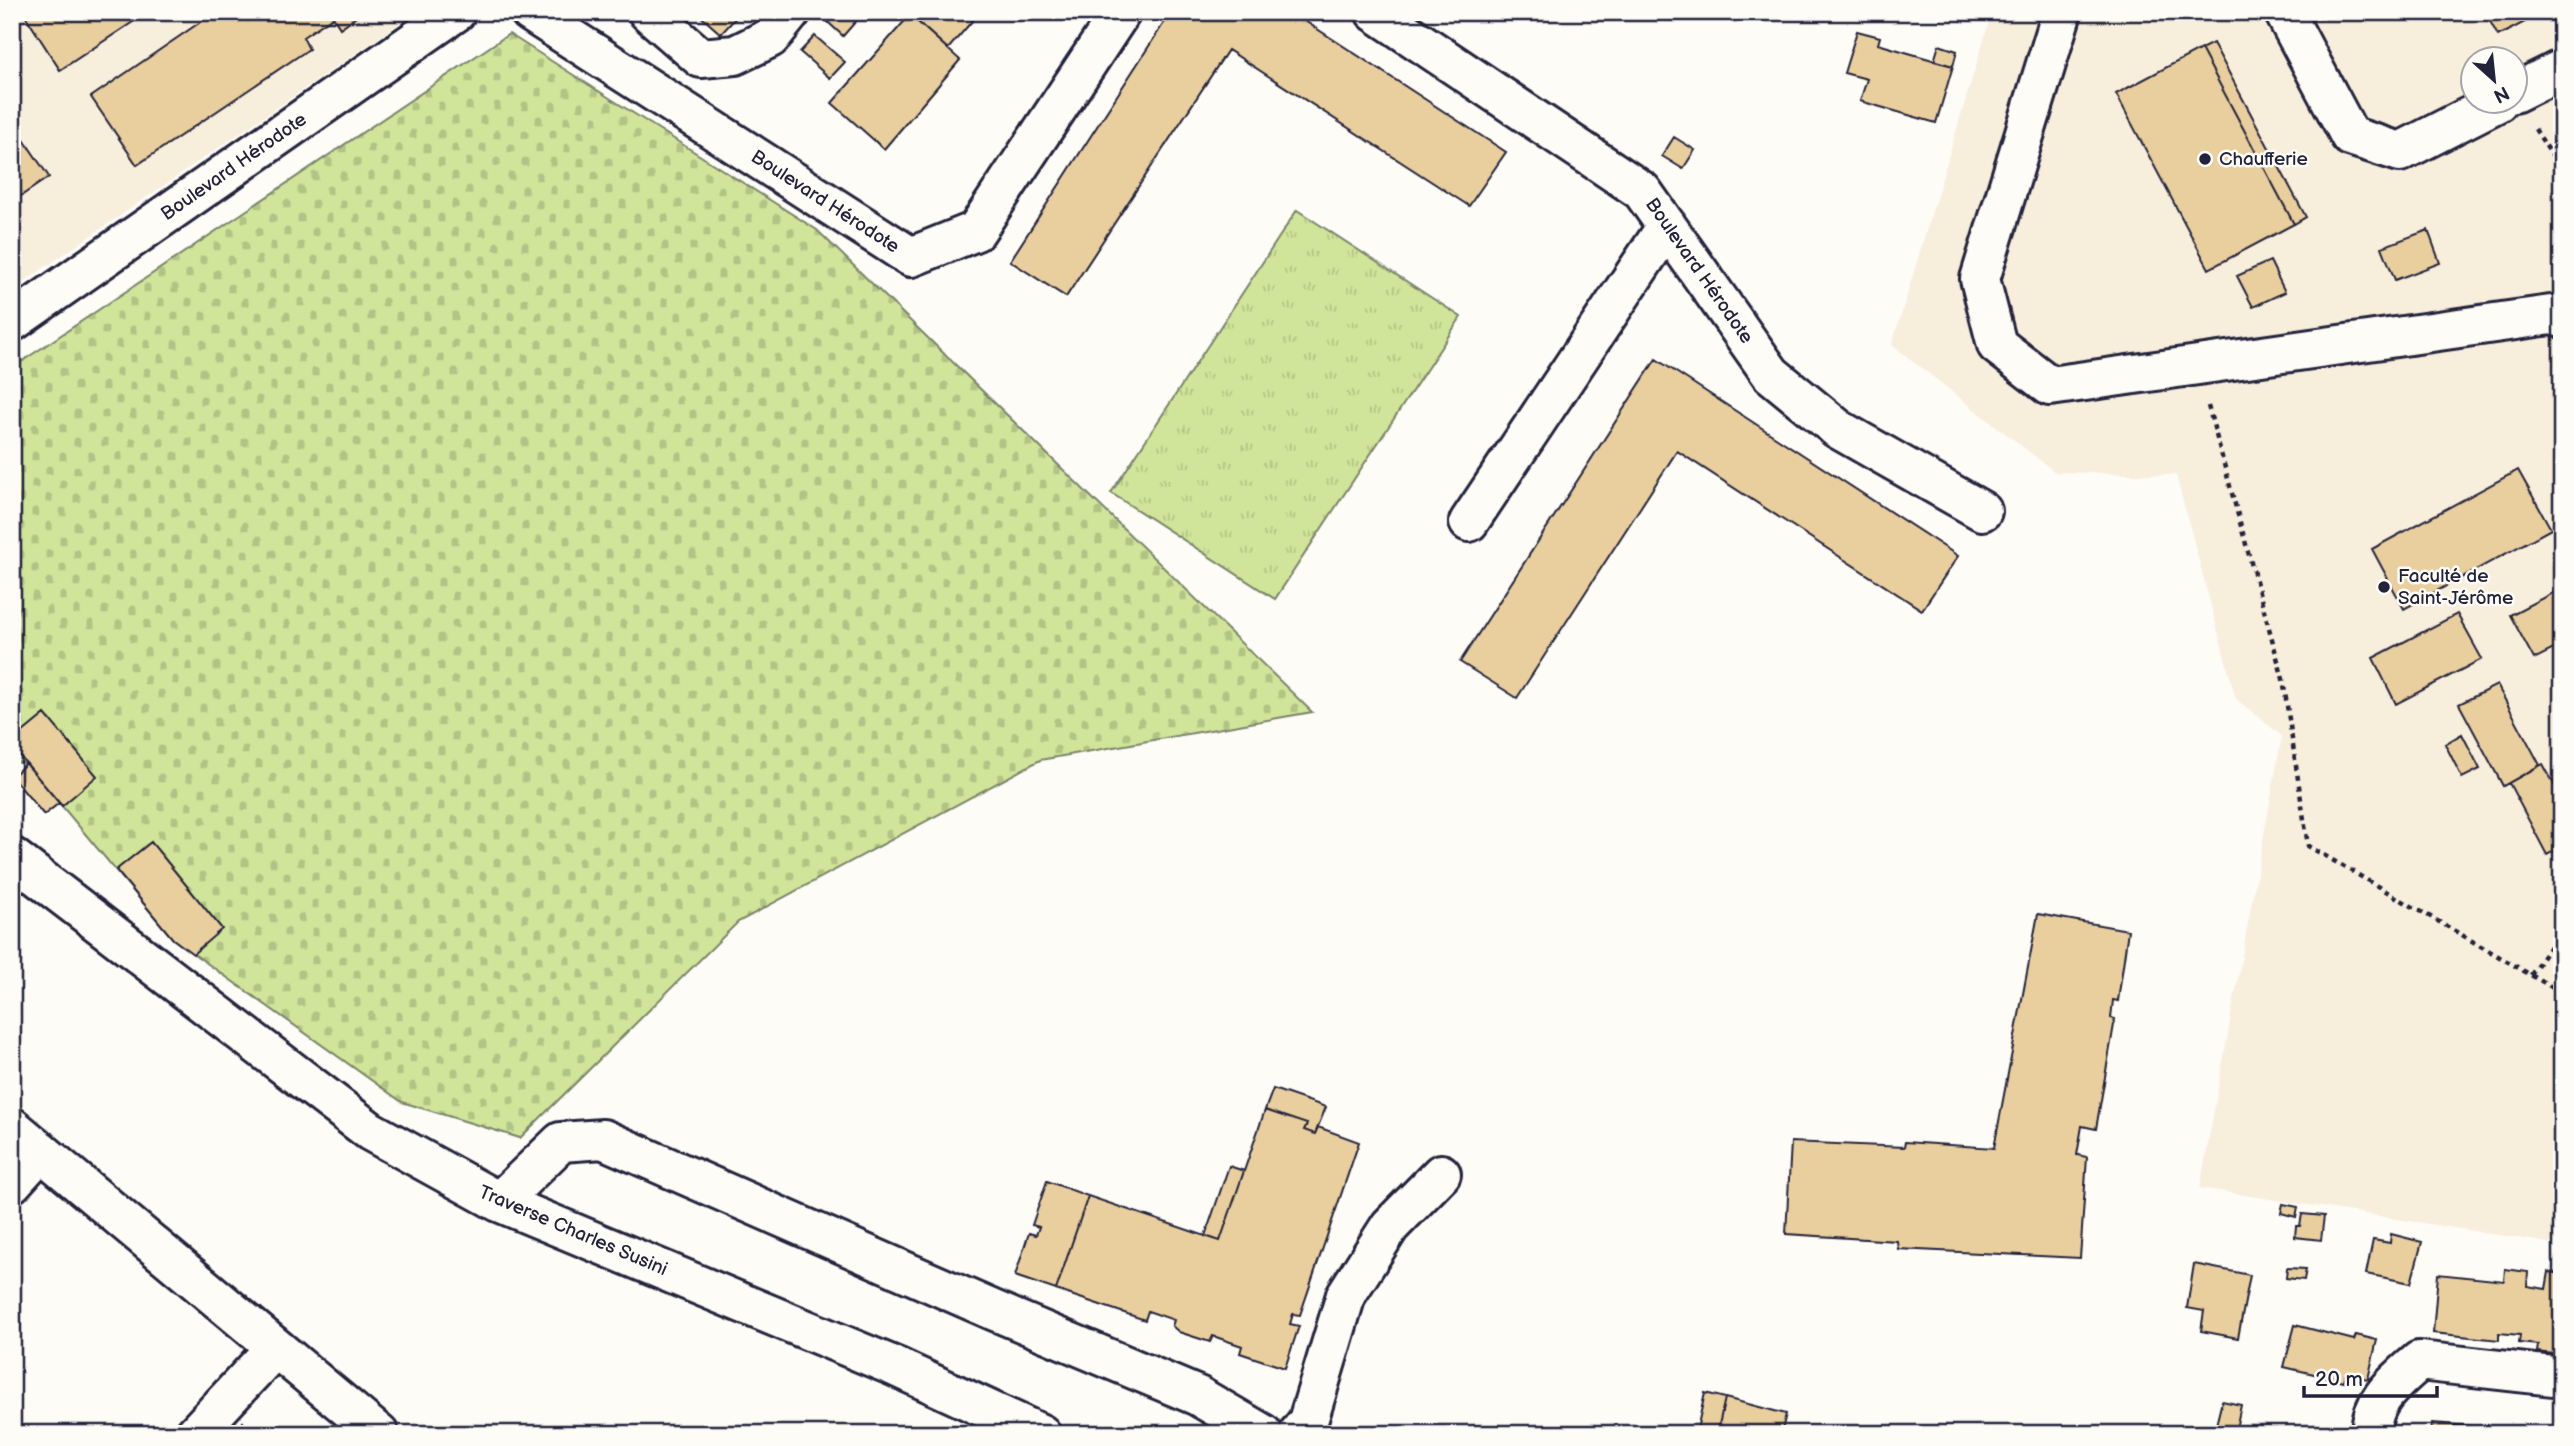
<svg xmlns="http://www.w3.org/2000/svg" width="2574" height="1446" viewBox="0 0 2574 1446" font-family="'Balsamiq Sans',sans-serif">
<defs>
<pattern id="grass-tufts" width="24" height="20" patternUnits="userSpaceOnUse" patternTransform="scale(1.75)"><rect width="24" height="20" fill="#d0e599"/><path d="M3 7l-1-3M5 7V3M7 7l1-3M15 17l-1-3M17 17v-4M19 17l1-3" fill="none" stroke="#b2c485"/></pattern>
<pattern id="cemetery-stones" width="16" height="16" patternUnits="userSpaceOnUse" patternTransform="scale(1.75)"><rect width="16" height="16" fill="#d0e599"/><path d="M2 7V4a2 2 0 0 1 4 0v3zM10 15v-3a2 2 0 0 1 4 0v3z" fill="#b2c485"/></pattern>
</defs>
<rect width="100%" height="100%" fill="#fdfcf7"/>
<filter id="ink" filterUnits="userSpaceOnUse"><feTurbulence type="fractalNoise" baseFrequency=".0143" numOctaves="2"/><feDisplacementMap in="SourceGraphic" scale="14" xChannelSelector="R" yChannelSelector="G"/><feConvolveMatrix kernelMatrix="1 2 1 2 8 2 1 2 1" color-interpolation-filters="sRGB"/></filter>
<g filter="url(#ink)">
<path fill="#f7eedc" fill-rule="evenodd" d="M12,12h404l-404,278z
M1992,12h570v1233l-362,-57 82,-452 -46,-37 -60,-224 -121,-3 -163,-127zM2472,60h42v42h-42z"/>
<path fill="url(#grass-tufts)" stroke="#79846a" stroke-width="2" d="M1297,210l164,107 -186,282 -164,-106z"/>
<path fill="url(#cemetery-stones)" stroke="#79846a" stroke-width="2" d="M509,34l308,196 495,482 -272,48 -302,162 -218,216 -118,-36 -229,-163 -147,-176 -14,-1v-394z"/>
<path fill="#e9ce9e" stroke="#22223b" stroke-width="2" d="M23,12h125l-88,58z
M215,12h148l-23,16 -7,-11 -30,20 6,12 -172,116 -46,-68z
M696,12h45l-20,22z
M817,12h47l-21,24z
M907,12h73l-32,37z
M1171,12h120l215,140 -37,54 -241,-156 -162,247 -56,-36z
M1945,12h26l-2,8z
M2485,12h59l-46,24z
M910,15l50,45 -76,89 -52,-46z
M1857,31l23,6 -2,7 75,22 -17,57 -76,-22 7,-22 -23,-6z
M815,36l30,26 -15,16 -30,-26z
M2213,43l93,174 -12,7 -93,-175z
M1939,45l18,6 -4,15 -19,-5z
M2201,49l93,175 -85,45 -93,-175z
M12,122l37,55 -37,25z
M1674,137l21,13 -12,19 -21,-13z
M2428,230l12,33 -45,17 -13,-33z
M2270,261l15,31 -32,15 -16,-31z
M1656,359l302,197 -36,54 -245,-159 -160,247 -57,-36z
M2518,470l33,59 -147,80 -32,-60z
M2562,588v57l-28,14 -24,-44z
M2457,614l25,45 -86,45 -23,-46z
M2497,685l43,80 -37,21 -44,-82z
M45,714l52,62 -35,30 -50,-59v-6z
M2462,734l18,35 -18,9 -17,-34z
M26,763l33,40 -15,12 -32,-38z
M2543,764l19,35v48l-15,8 -38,-72z
M151,842l71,87 -29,25 -20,-15 -57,-69z
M2038,914l90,16 -10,71 -5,-1 -2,18 4,1 -19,110 -14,-3 -5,29 10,2 -7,101 -182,-9 -1,-8 -111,-7 5,-92 113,5 1,-5 89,6z
M1273,1089l53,18 -11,27 -11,-4 3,-6 -42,-14z
M1265,1110l42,14 -3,6 11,4 3,-7 41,15 -59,173 -7,-1 -3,10 9,2 -14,42 -45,-15 2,-7 -29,-10 -3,6 -31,-10 -7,-6 2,-6 -26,-9 -3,9 -89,-30 32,-94 132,45z
M1229,1166l15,5 -24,70 -15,-5z
M1047,1181l41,15 -32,94 -41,-14 14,-43 7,2 3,-8 -7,-2z
M2283,1204l15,3 -2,10 -15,-4z
M2302,1214l22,2 -3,24 -26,-3 1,-11h4z
M2391,1234l31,8 -11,41 -45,-9 7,-34 17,3z
M2194,1264l56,11 -12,63 -37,-7 3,-20 -17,-3z
M2287,1268l19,1 -2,11 -18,-2z
M2505,1269l23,3 -1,14 19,3 3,-17 13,2v81l-25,-3 1,-7 -19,-2 1,-8 -21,-2v7l-66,-7 5,-59 66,7z
M2295,1325l59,15 2,-5 21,5 -9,39 -22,-5 -2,7 -60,-14z
M1705,1393l20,5 -8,36h-21z
M1725,1398l61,16 -5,20h-64z
M2222,1401l19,4 -6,29 -21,-1z
M243,1423l1,11h-9z
M243,1423l12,11h-11z
M2432,1423l65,5v6h-66z"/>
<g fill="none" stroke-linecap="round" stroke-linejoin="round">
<defs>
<path id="minor" d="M530,12l381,245 65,-26 145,-219
M648,12l53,46 34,-3 35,-17 21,-26
M1375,12l267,179 129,183 67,55 144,82
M2062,12l-82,267 17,66 53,41 501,-71 11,3
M2284,12l66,124 50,16 98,-50
M2514,93l48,-24
M12,322l444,-310
M1469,522l198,-296
M12,857l358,274 129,71 397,165 145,67
M12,1127l367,307
M12,1183l29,-32
M499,1202l62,-60 42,-3 390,171 205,86 65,38
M195,1434l80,-86
M1298,1434l10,-13 38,-126 44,-69 51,-52
M2372,1434c-4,-32 26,-54 47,-73l143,16"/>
</defs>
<use href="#minor" stroke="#22223b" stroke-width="44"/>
<path stroke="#22223b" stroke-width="4.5" stroke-dasharray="5 5" stroke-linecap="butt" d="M2535,129l27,42
M2208,406l75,273 25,167 254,147
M2531,975l31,-47"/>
<use href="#minor" stroke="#fdfcf7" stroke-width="38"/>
</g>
</g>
<g fill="#22223b" stroke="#fdfcf7" stroke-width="2.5">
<circle cx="2205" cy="159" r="7"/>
<circle cx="2384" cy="587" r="7"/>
</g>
<g text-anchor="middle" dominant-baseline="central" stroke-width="5" stroke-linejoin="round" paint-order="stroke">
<g font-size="19" fill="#22223b" stroke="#fdfcf7" text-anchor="start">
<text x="2219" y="159">Chaufferie</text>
<text x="2398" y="576">Faculté de<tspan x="2398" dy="22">Saint-Jérôme</tspan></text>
</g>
<g font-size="19" fill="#22223b" stroke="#fdfcf7">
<text transform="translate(234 167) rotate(-35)">Boulevard Hérodote</text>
<text transform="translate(825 202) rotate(33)">Boulevard Hérodote</text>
<text transform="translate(1699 271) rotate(55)">Boulevard Hérodote</text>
<text transform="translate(573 1231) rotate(23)">Traverse Charles Susini</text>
</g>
</g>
<rect width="2574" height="1446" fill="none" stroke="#fdfcf7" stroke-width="42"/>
<rect x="21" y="21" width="2532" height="1404" fill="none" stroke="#22223b" stroke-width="2.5" filter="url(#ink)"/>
<g transform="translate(2494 80) rotate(153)"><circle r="33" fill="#fdfcf7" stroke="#a5a5ac" stroke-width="2"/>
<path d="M0-5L12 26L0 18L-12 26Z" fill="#22223b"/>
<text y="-10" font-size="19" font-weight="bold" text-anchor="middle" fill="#22223b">N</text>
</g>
<path d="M2304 1386v10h133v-10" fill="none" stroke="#22223b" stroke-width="3.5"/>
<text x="2315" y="1386" font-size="21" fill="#22223b" stroke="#fdfcf7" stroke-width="5" paint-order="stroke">20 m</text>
</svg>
